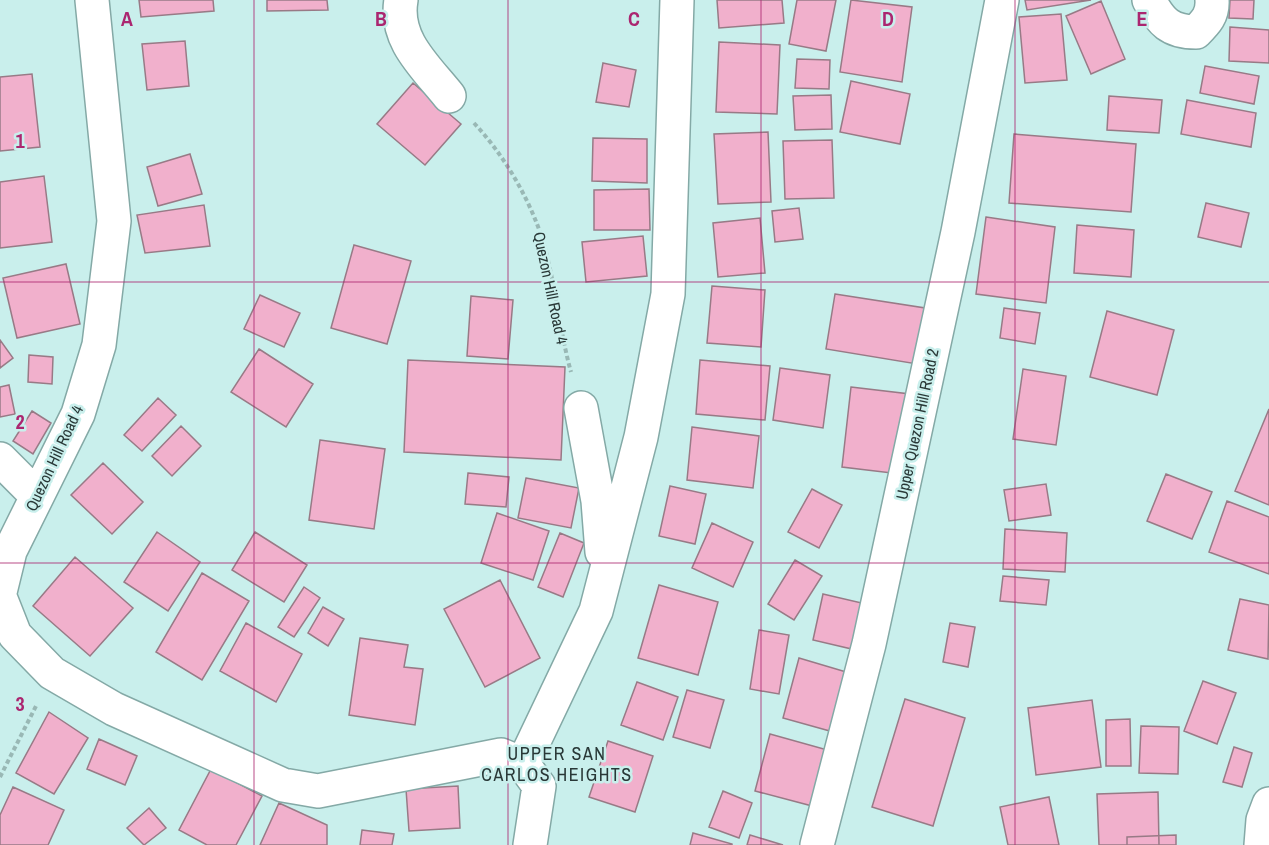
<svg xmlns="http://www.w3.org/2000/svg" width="1269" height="845" viewBox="0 0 1269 845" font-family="'Archivo Narrow',sans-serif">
<rect width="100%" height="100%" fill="#c9efec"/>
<path fill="#f1b0cc" stroke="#987a86" stroke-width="1.5" d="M139,0h74l1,11 -73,6z
M267,0h60l1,10 -61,1z
M717,0h65l2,23 -65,5z
M797,0h39l-10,51 -37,-7z
M851,0l61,7 -10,75 -62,-10z
M1025,0h66l-64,10z
M1230,0h24l-1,19 -24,-1z
M1101,1l24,58 -34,15 -25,-58z
M1061,14l6,66 -42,3 -6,-66z
M1230,27l39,3v33l-40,-2z
M185,41l4,45 -42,4 -5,-46z
M719,42l61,3 -3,69 -61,-2z
M797,59l33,1 -1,29 -34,-1z
M603,63l33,7 -7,37 -33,-5z
M1205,66l54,10 -5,28 -54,-11z
M32,74l8,73 -40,4v-74z
M851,81l59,13 -10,50 -60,-12z
M413,83l48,41 -36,41 -48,-41z
M831,95l1,34 -37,1 -2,-34z
M1109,96l53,4 -3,33 -52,-3z
M1187,100l69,13 -5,34 -70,-13z
M768,132l3,70 -53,2 -4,-70z
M1014,134l122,10 -5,68 -122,-9z
M593,138l54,1v44l-55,-2z
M832,140l2,58 -49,1 -2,-58z
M190,154l12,40 -44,12 -11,-39z
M44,176l8,66 -52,6v-66z
M649,189l1,41h-56v-40z
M1206,203l43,10 -8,34 -43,-10z
M204,205l6,41 -65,7 -8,-38z
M799,208l4,31 -28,3 -3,-31z
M986,217l69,10 -9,76 -70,-9z
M760,218l5,55 -47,4 -5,-54z
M1077,225l57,5 -3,47 -57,-4z
M643,236l4,40 -61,6 -4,-40z
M354,245l57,16 -24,83 -56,-16z
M66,264l14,60 -63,14 -14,-60z
M712,286l53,4 -4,57 -54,-4z
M835,294l90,14 -8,56 -91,-15z
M260,295l40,18 -16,34 -40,-18z
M471,296l42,4 -5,59 -41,-3z
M1004,308l36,5 -5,31 -35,-6z
M1107,311l67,19 -17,65 -67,-18z
M0,340l13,18 -13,10z
M259,349l54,35 -27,43 -55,-35z
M29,355l24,2 -1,27 -24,-2z
M408,360l157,7 -4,93 -157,-8z
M700,360l70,6 -5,54 -69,-6z
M780,368l50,7 -7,53 -50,-8z
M1023,369l43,7 -10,69 -43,-6z
M9,385l6,29 -15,3v-30z
M851,387l59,7 -10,80 -58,-7z
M158,398l18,17 -34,36 -18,-16z
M1269,409v96l-34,-14z
M32,411l19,12 -18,31 -20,-13z
M181,426l20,20 -29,30 -20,-20z
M692,427l67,9 -6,52 -66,-8z
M320,440l65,9 -11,80 -65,-9z
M103,463l40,39 -31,32 -41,-39z
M468,473l41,4 -3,30 -41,-3z
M1166,474l46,18 -20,47 -45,-18z
M526,478l53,10 -8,40 -53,-10z
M1046,484l5,31 -42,6 -5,-31z
M670,486l36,8 -11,50 -36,-8z
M812,489l30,16 -23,43 -31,-16z
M1227,501l42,16v57l-60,-22z
M497,513l52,18 -16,49 -52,-17z
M712,523l41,19 -20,45 -41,-19z
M1005,529l62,4 -2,39 -62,-3z
M157,532l43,30 -32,49 -44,-29z
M255,532l52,33 -23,37 -52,-32z
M560,533l24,10 -21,54 -25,-10z
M75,557l58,51 -43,48 -57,-50z
M795,560l27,16 -28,44 -26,-16z
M202,573l47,28 -47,79 -46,-28z
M1003,576l46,4 -3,25 -46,-4z
M500,580l40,78 -55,29 -41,-78z
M659,585l59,17 -20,73 -60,-17z
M304,587l16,11 -26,39 -16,-10z
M823,594l43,10 -10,46 -43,-10z
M1240,599l29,6 -1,54 -40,-9z
M323,607l21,12 -16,27 -20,-13z
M246,623l56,31 -26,48 -56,-31z
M950,623l25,4 -7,40 -25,-5z
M759,630l30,5 -10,59 -29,-5z
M360,638l48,7 -4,22 19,2 -8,56 -66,-10z
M799,658l54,16 -16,59 -54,-15z
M1203,681l33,12 -19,51 -33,-13z
M637,682l41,15 -15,43 -42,-15z
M687,690l37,10 -14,48 -37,-11z
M905,699l60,19 -32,108 -61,-19z
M1092,700l9,67 -65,8 -8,-67z
M49,712l39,26 -34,56 -38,-21z
M1130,719l1,47h-25v-46z
M1141,726l38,1 -1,47 -39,-1z
M770,734l61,17 -15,56 -61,-16z
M99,739l38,17 -12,29 -38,-16z
M608,741l45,15 -18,56 -46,-15z
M1234,747l18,6 -10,34 -19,-5z
M211,769l51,27 -26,49h-29l-28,-15z
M458,786l2,42 -51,3 -3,-42z
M13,787l51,23 -16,35h-48v-30z
M723,791l29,12 -13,35 -30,-11z
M1158,792l1,53h-60l-2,-51z
M1049,797l10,48h-51l-8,-38z
M279,803l48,22v20h-67z
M149,808l17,20 -22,17 -17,-17z
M362,830l32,4 -2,11h-32z
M693,833l39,11v1h-42z
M750,835l33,10h-36z
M1176,835v10h-49v-8z"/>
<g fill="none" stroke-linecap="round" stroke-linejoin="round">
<defs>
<path id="street" d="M401,0c-7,40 25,67 48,96
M1149,0c12,22 21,32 47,32 10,-10 17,-17 16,-32
M581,408l17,93 4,51
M0,459l37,37
M0,592l10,-41 68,-137 21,-69 15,-124 -22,-221
M0,597l15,38 37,38 62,36 169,76 35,6 183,-36 22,9 16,22 -9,59
M523,764l73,-153 45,-174 27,-143 9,-294
M817,845l52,-201 89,-412 44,-232
M1261,845l2,-25 6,-16"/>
</defs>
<use href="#street" stroke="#84a9a6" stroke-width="36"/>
<path stroke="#99b8b5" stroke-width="4" stroke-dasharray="4.5 3" stroke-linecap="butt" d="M474,123c27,29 49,65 63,101 17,43 21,102 34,148
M0,777l36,-71"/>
<use href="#street" stroke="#fff" stroke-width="33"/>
</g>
<path fill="none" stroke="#ab2670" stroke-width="1.5" stroke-opacity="0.55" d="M254,0v845M508,0v845M761,0v845M1015,0v845M0,282h1269M0,563h1269"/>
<g text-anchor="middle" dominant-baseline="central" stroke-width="5" stroke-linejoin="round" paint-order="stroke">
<g font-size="16" fill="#293837" stroke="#c9efec">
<text transform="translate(551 288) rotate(78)">Quezon Hill Road 4</text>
<text transform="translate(917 424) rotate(-78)">Upper Quezon Hill Road 2</text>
<text transform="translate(54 458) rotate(-65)">Quezon Hill Road 4</text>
</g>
<g font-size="18" letter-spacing="1.5" fill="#293837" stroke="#c9efec">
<text x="557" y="753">UPPER SAN<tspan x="557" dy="21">CARLOS HEIGHTS</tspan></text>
</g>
</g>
<g font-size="20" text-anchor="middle" font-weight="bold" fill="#ab2670" stroke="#c9efec" stroke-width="5" stroke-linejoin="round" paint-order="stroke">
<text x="127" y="26">A</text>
<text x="381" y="26">B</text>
<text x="634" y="26">C</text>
<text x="888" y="26">D</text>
<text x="1142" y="26">E</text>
<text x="20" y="148">1</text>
<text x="20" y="429">2</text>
<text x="20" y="711">3</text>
</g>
</svg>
